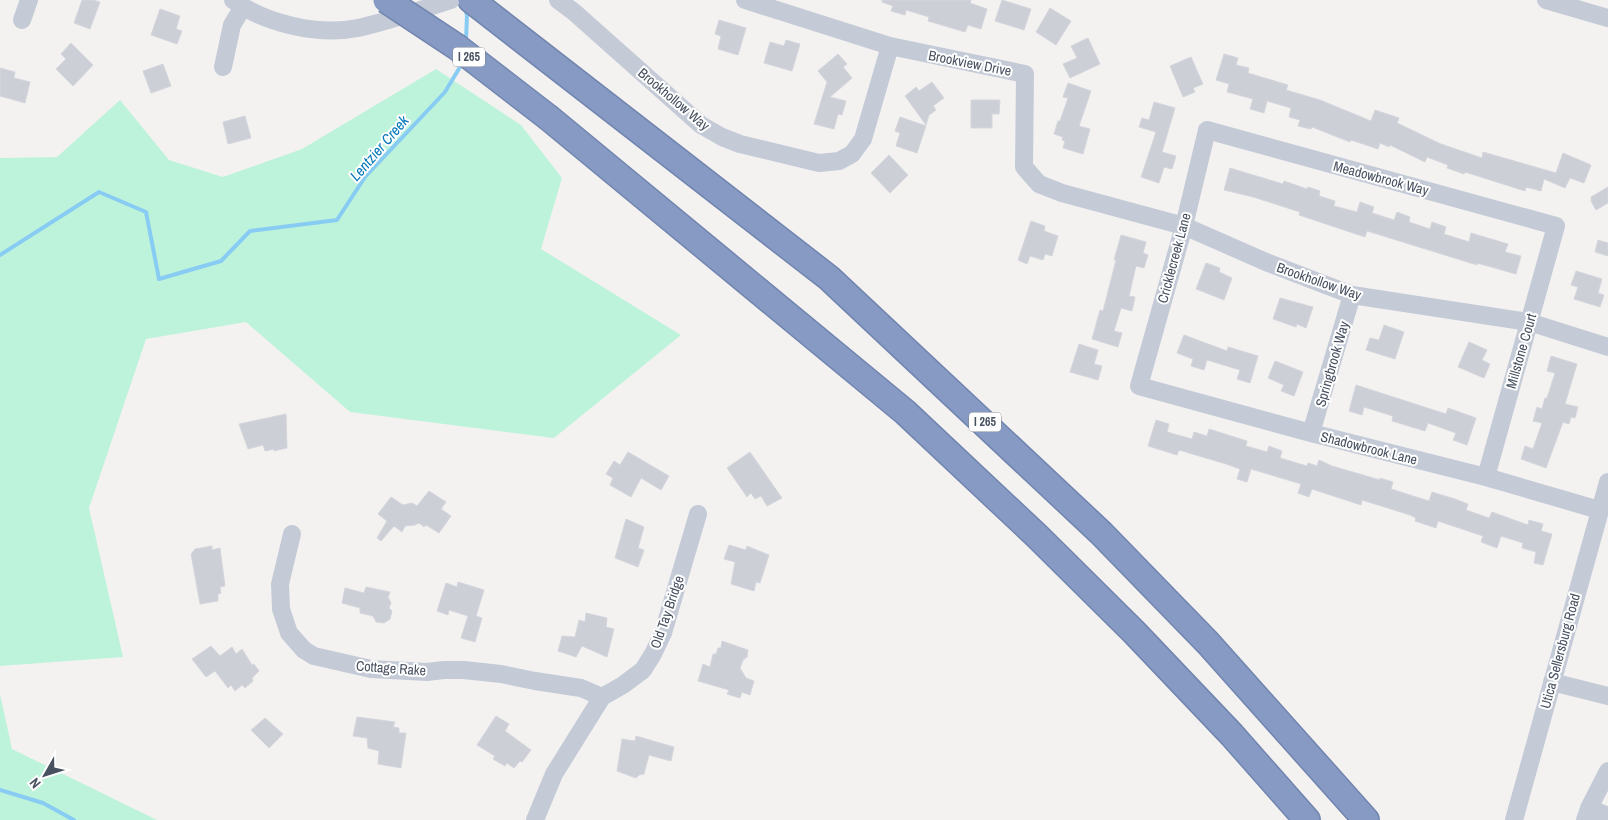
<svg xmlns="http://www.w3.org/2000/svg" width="1608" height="820" viewBox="0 0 1608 820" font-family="'Archivo Narrow',sans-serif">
<rect width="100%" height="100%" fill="#f4f2f1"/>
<path fill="#bef3db" d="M436,69l85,56 41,53 -21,71 140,86 -127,103 -204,-26 -104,-90 -100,17 -57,169 34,149 -123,9v-508l57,-1 63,-57 49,60 54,17 79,-28z
M0,694l12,55 145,71h-157z"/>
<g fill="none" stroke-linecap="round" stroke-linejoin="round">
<path stroke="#88ccf3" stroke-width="4" d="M465,9l2,6 -1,26
M0,255l99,-63 47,20 13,67 62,-18 29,-30 87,-11 28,-43 80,-85 15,-25 1,-4
M0,790l43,13 31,17"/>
</g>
<path fill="#cdcfd7" stroke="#d5d6dd" d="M82,0h11l7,2 -10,27 -16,-6z
M882,0h89l-1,3 17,6 -6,20 -13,-4 -3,7 -37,-11 1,-4 -23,-7 -1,5 -14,-4 2,-5 -11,-4z
M1002,0l29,9 -7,21 -29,-9z
M1050,8l21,13 -15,24 -20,-13z
M160,9l20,7 -4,13 6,2 -5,13 -26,-9z
M719,20l27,8 -8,27 -20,-6 3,-13 -6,-2z
M1088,38l12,26 -30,14 -7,-14 14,-6 -6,-12z
M786,40l14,4 -8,27 -28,-8 6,-21 14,4z
M71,43l22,22 -20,21 -17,-17 10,-10 -5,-5z
M838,54l9,10 -4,3 9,11 -22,19 16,4 -4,14 -4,-1 -4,15 -20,-5 13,-42 -9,-11z
M1224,54l14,4 -2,7 13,3 -1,5 40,12 -2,5 34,10 51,21 4,-11 24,8 -2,5 44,21 41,14 1,-6 73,21 7,-20 28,12 -7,18 -14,-5 -5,10 -21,-9 -3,12 -15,-4 -1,4 -60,-19 -1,2 -17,-6 1,-3 -21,-8 -2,5 -35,-17 -1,2 -9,-4 -2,6 -27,-9 -1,2 -38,-15 -1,2 -13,-3 2,-6 -11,-3 2,-9 -24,-7 -3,12 -14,-4 3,-10 -26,-7 2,-8 -13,-4z
M1191,57l12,27 -10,4 2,4 -12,5 -13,-31z
M163,64l8,22 -20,7 -8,-22z
M0,68l15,4 -1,6 16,4 -5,21 -25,-7z
M932,82l12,16 -11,8 3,4 -7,5 -3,10 -21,-29 11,-9 3,4z
M1068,83l23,8 -12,35 11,3 -7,25 -20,-6 2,-7 -3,-1 1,-3 -9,-3 4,-13h2l8,-23 -5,-1z
M971,100h29l-1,14h-7v14h-21z
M1154,102l21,6 -13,44 14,4 -4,13 -8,-2 -5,16 -18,-6 15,-45 -17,-5 3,-9 7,2z
M245,116l6,22 -23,6 -5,-22z
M900,117l26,9 -9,27 -21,-7 4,-13 -5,-2z
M889,155l19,20 -18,18 -19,-20z
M1230,168l53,16 1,-3 23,8 1,-2 12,4 -1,5 16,5 -1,5 23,6 3,-10 14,5 -2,6 22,7 3,-8 13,5 -1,5 21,7 2,-7 14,5 -2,7 25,8 2,-9 37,11 -3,8 16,4 -5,18 -39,-11v2l-110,-34 -2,6 -66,-22 1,-3 -47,-15 -29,-7z
M1608,187v16l-12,7 -5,-9v-4z
M1031,221l14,5 -1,5 14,5 -6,20 -7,-2 -2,6 -13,-4 -3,8 -9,-4z
M1121,235l25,7 -3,11 5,2 -4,13 -8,-2 -7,30 6,1 -3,14 -11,-3 -7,23 8,2 -4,14 -26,-8 8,-29 3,1 13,-51h-2z
M1598,240l10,3v13l-13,-4z
M1206,263l14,5 -1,4 13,6 -8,22 -28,-11z
M1576,271l26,8 -4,14 6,2 -4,12 -26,-8 4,-12 -7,-2z
M1280,298l33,9 -7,21 -9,-4 -1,3 -23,-8z
M1384,325l20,7 -9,27 -29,-9 4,-12 9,2z
M1184,335l43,16 1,-4 30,9 -8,27 -13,-4 3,-9 -33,-10 -3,10 -13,-4 2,-7 -16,-6z
M1469,342l18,8 -5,10 8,4 -6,14 -26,-11z
M1079,344l19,6 -4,14 8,2 -4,14 -28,-8z
M1551,356l26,8 -12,40 13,3 -3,11 -4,-1 -2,7 -6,-2 -17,46 -25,-9 4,-13 8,3 9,-26 -9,-2 4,-14 5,2 3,-11h2l8,-25 -8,-2z
M1275,361l28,11 -9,24 -13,-5 3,-6 -16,-7z
M1356,385l90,29 2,-6 28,10 -9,27 -14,-5 3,-7 -28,-10 -3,8 -33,-10 1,-5 -29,-9 -2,8 -13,-4z
M286,414l1,34 -13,3v-2l-9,2 -2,-6 -15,4 -9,-25z
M1156,420l13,4 -2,8 25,7 2,-7 13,4 2,-7 38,12 -1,5 21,6 2,-6 13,5 -2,7 27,8 1,-3 9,3 2,-6 13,6 48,14v-2l13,4 -2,7 38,12 3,-9 23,7 13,5 -2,6 23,8 3,-6 36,13 1,-5 14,4 -2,7 11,3 -9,31 -9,-2 2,-11 -14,-4 1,-5 -22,-7 -4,12 -16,-6 2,-6 -45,-15 -2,7 -21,-7 1,-3 -6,-3 -48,-15 -1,5 -49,-16 -3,8 -11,-4 3,-9 -50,-15 -4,13 -10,-3 3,-10 -14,-5 -47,-14 -2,5 -29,-9z
M628,452l41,24 -8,14 -20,-12 -10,19 -21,-12 3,-7 -7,-4 8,-13 6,4z
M750,452l32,46 -15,8 -6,-10 -6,3 -4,-6 -4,4 -20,-29z
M429,491l17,11 -5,7 10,7 -12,17 -13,-8 -2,2 -5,-4 -4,2 -10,1 -3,6 -8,-6 -13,15 -4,-3 10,-17 -9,-7 13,-17 12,8 9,-2 5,3z
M626,519l18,8 -6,21 6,2 -6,17 -23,-9z
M729,545l17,5 1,-4 22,9 -9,28 -4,-1 -2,9 -23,-7 4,-22 -11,-3z
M212,546v4l8,-2 5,38 -5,1 1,6 -3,1v7l-18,3 -9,-50 4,-5z
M458,582l26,8 -8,26 6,2 -7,24 -14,-4 7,-22 -19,-6 -1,5 -11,-4 9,-28 11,4z
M366,587l24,5 -2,5 3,6 -2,5 3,3 -2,8 -6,4 -8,-1 -3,-6 -13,-3v-5l-18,-5 3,-15 19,5z
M586,613l21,5 -1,9 8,2 -7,28 -25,-11 -6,11 -18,-6 4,-15 13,1 4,-17 6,2z
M722,641l26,9 -1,7 -4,3 -3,8 6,10 8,3 -4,14 -8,-3 -2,6 -13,-4 2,-4 -31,-9 5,-17 7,3 3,-13h3l2,-6h3z
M211,646l9,10 12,-9 4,7 6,-5 10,16 2,-1 5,7 -7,7 1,3 -8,7 -3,-3 -7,6 -4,-6 -3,3 -13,-17 -9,6 -14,-18z
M496,716l13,8 -4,7 26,19 -9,12 -2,-1 -6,7 -7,-5 -2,3 -12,-7 2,-3 -18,-11z
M357,717l38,5 -2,5 6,1v5h7l-5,35 -23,-4 1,-13 -11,-3 -1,-10 -14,-2z
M265,718l18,16 -14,14 -18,-18z
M636,736l38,11 -3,14 -22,-6 -5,19 -5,1 -3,3 -19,-7 5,-32 13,2z"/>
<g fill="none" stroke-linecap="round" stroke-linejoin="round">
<defs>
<path id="highway" d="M471,0l358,278 272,255 107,110 158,177
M549,118l356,294 132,124 97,96 98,103 75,85"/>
</defs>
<use href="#highway" stroke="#7185af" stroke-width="28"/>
<path stroke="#c4cbd7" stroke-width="18" d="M233,0c33,24 86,36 125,28 32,-7 62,-18 93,-28
M558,0l16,12 127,113 21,12 18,7 79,19 20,-2 13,-7 11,-15 27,-93
M745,0l145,46 135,28 -1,93 15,17 23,9 122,33 82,36 86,33 177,27 79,25
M1546,0l62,18
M22,20l7,-20
M223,67l9,-42 11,-18
M1311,433l41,-138
M1486,477l70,-251 -349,-96 -23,96 -45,160 172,47 175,44 113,33
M292,534l-12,50 1,25 8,24 15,17 10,6 57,13 56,3 17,-2h20l37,4 34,7 46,7 21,9
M1552,682l56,14
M1589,808l19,8
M535,820l19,-46 48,-77 21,-12 20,-15 10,-16 10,-21 35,-119
M1514,820l94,-338
M1585,820l5,-14 18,-35"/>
<use href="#highway" stroke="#869ac3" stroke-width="25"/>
<defs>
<path id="highway-bridge" d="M386,0l71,47 92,71"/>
</defs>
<use href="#highway-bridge" stroke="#7185af" stroke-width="28" stroke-linecap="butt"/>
<use href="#highway-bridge" stroke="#869ac3" stroke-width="25"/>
</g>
<g text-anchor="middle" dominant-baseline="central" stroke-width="4" stroke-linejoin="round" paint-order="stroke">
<g fill="#fff" stroke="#7f8590" stroke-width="1">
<rect x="453" y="47.5" width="32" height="19" rx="4"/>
<rect x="969" y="412.5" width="32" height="19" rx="4"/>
</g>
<g font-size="12" font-weight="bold" fill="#485160">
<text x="469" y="57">I 265</text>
<text x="985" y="422">I 265</text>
</g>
<g font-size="14" fill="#485160" stroke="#fff">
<text transform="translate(970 63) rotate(11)">Brookview Drive</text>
<text transform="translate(674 99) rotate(40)">Brookhollow Way</text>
<text transform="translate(1381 178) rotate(15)">Meadowbrook Way</text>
<text transform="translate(1174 258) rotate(-75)">Cricklecreek Lane</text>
<text transform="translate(1319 281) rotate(19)">Brookhollow Way</text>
<text transform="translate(1521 351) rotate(-74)">Millstone Court</text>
<text transform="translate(1332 364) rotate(-74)">Springbrook Way</text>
<text transform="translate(1369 448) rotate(14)">Shadowbrook Lane</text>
<text transform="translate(667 612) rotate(-71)">Old Tay Bridge</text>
<text transform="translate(1560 651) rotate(-75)">Utica Sellersburg Road</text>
<text transform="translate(391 668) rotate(4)">Cottage Rake</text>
</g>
<g font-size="15" font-style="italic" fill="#0277b9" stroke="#fff">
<text transform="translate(379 148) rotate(-49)">Lentzier Creek</text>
</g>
</g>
<g transform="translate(45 775) rotate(231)" stroke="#ffffff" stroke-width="4" paint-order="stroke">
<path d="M0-4L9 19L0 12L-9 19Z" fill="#485160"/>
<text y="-8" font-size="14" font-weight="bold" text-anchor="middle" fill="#485160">N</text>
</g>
</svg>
